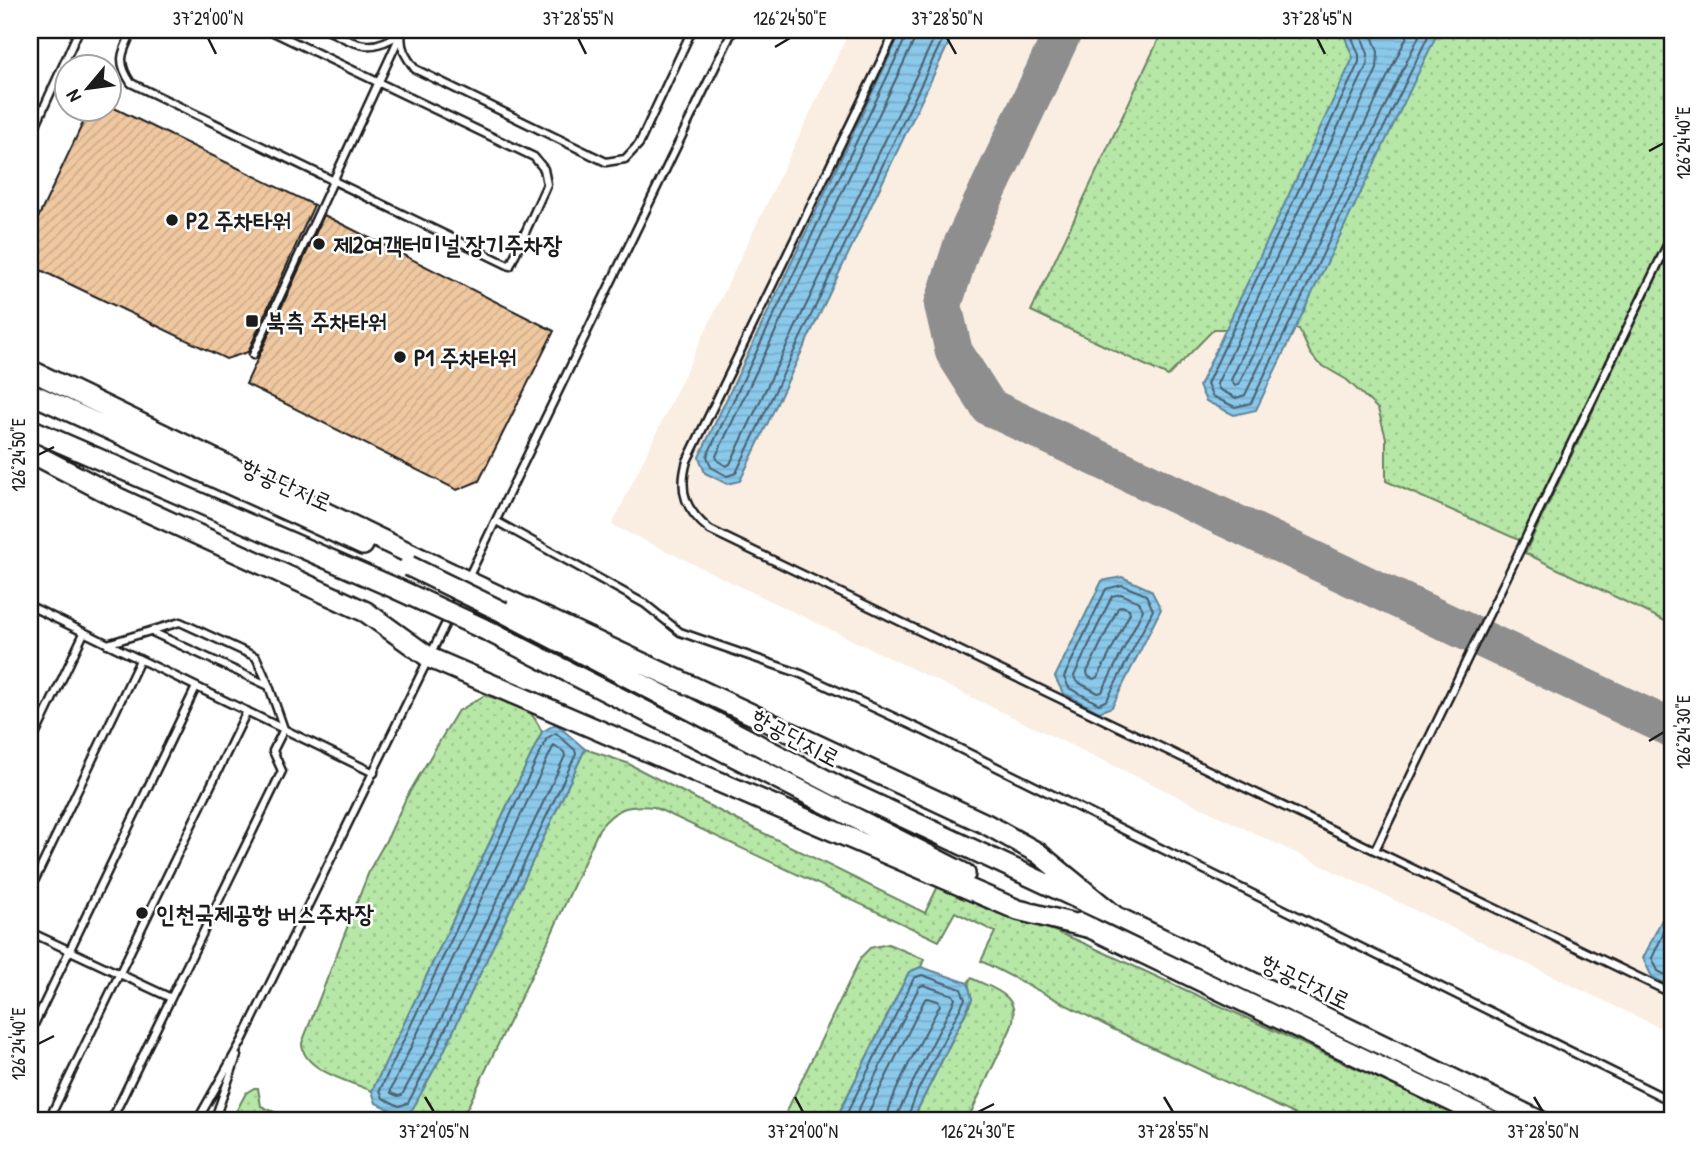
<svg xmlns="http://www.w3.org/2000/svg" width="1703" height="1151" viewBox="0 0 1703 1151" font-family="'Patrick Hand','Poor Story',sans-serif">
<defs>
<pattern id="grass-dots" width="8" height="8" patternUnits="userSpaceOnUse" patternTransform="scale(1.75)"><rect width="8" height="8" fill="#b6e7a6"/><path d="M2 2h.1M6 6h.1" fill="none" stroke="#9cc68e" stroke-width="1.8" stroke-linecap="round"/></pattern>
<pattern id="water-rules" width="6" height="5" patternUnits="userSpaceOnUse" patternTransform="scale(1.75)"><rect width="6" height="5" fill="#8bc9eb"/><path d="M0 2.5h6" fill="none" stroke="#77acc9"/></pattern>
<pattern id="building-hatch" width="6" height="6" patternUnits="userSpaceOnUse" patternTransform="scale(1.75)"><rect width="6" height="6" fill="#f0c8a0"/><path d="M-1 1l2-2M0 6l6-6M5 7l2-2" fill="none" stroke="#cdab89"/></pattern>
</defs>
<rect width="100%" height="100%" fill="#fff"/>
<filter id="ink" filterUnits="userSpaceOnUse"><feTurbulence type="fractalNoise" baseFrequency=".0143" numOctaves="2"/><feDisplacementMap in="SourceGraphic" scale="14" xChannelSelector="R" yChannelSelector="G"/><feConvolveMatrix kernelMatrix="1 2 1 2 8 2 1 2 1" color-interpolation-filters="sRGB"/></filter>
<g filter="url(#ink)">
<path fill="#faeee2" d="M850,30h823v1004l-1061,-509z"/>
<path fill="url(#grass-dots)" stroke="#698261" stroke-width="2" d="M1163,30h510v194l-152,317 -135,-60v-43l-8,-29 -31,-29 -29,-17 -8,-10 -11,-24h-85l-46,47 -137,-65z
M1673,243v382l-148,-72z
M485,695l15,5 5,-3c21,11 27,13 37,35l-170,359c-21,-9 -71,-21 -70,-48l68,-174 19,-34 17,-37 51,-86z
M585,749l42,14 104,54 194,96 14,-29 140,57 392,180h-162l-196,-92 -132,-68 14,-29 -40,-20 -16,29 -285,-134c-26,-3 -39,1 -55,22l-48,106 -90,186h-53l-9,-7 13,-5 30,-54z
M888,944l36,15 -3,8 -12,5 -74,149h-53l79,-164 9,-9z
M971,978c23,11 52,17 40,50l-44,93h-55l60,-121 -4,-17z
M254,1088h4l3,18 33,15h-63l15,-28z"/>
<path fill="url(#water-rules)" stroke="#5f8498" stroke-width="2" d="M902,30h53l-215,451 -13,3 -22,-11 -6,-16z
M1342,30h97l-183,380 -22,5 -28,-14 -7,-15 154,-328z
M1122,577l29,13 10,19 -49,98 -13,5 -36,-19 -8,-16 47,-96z
M556,724l29,25 -143,306 -30,55 -13,4 -23,-11 -4,-12 170,-359z
M1673,897v90h-1l-20,-10 -9,-19z
M921,967l47,16 4,16 -60,122h-77l74,-149z"/>
<g fill="none" stroke-linecap="round" stroke-linejoin="round">
<path stroke="#48616f" stroke-width="2" d="M908,30l-1,5 -200,421 4,11 16,9 9,-3 211,-443
M917,30l-2,9 -199,417 2,5 8,5 4,-2 208,-434
M1349,30l10,25v7l-152,322 5,12 23,11 16,-4 180,-373
M1359,30l9,24 -1,11 -150,319 2,5 17,9 9,-3 177,-365
M1370,30l8,22 -1,17 -146,311 4,6 4,-2 171,-354
M1122,585l24,10 7,15 -46,90 -8,4 -30,-16 -5,-11 42,-88z
M1121,594l18,8 4,8 -41,82 -4,1 -22,-12 -2,-5 38,-80z
M1122,606l7,3 1,4 -32,64 -5,2 -5,-3 -1,-4 31,-64z
M556,733l19,17 1,4 -141,297 -27,52 -9,3 -16,-8 -3,-8 167,-352z
M554,745l10,7 1,4 -137,291 -26,48 -4,1 -7,-3v-4z
M1673,913l-21,45 6,13 15,8
M843,1121l71,-143 8,-3 39,14 4,10 -47,91 -12,31
M853,1121l66,-134 4,-2 30,10 2,4 -44,87 -13,27 -1,8
M864,1121l61,-122 3,-1 10,3 2,4c-13,26 -52,91 -53,116"/>
<path stroke="#8e8e8e" stroke-width="38" d="M1064,30l-102,215 -19,60 11,47 35,55 684,322"/>
</g>
<path fill="url(#building-hatch)" stroke="#1c1c1c" stroke-width="2" d="M108,105l206,100 -66,147 -22,7 -196,-94v-30l60,-127h18z
M324,215l230,116 -75,150 -22,9 -211,-106z"/>
<g fill="none" stroke-linecap="round" stroke-linejoin="round">
<defs>
<path id="lane" d="M133,30c-11,22 -17,31 -2,53l379,183 37,-82 -3,-15 -10,-12 -265,-127
M327,30c31,15 43,24 74,3
M896,30l-209,431c-9,31 -1,50 23,69l963,464
M402,32c-3,15 4,25 13,37l191,93 19,-3 14,-15 53,-114
M30,138l49,-108
M253,355l146,-317
M496,521l149,83 35,28 121,42 125,58 747,370
M468,578l265,-548
M30,606l344,167
M150,631l119,55
M107,644l73,-22 76,35 13,29 15,43 -11,22 9,20 -171,350
M30,746l54,-113
M1375,850l298,-617
M30,890l110,-230
M30,932l141,66
M30,1033l166,-346
M48,1121l199,-410
M197,1121l45,-80 218,-447
M214,1121l23,-65"/>
<path id="secondary" d="M30,370l437,211 519,243 52,29 77,63
M30,393l333,152
M30,429l367,160
M30,452l88,46 248,114 64,46 588,252 73,18
M503,612l338,176 274,128 425,205
M486,630l479,244
M1080,923l413,198"/>
</defs>
<use href="#lane" stroke="#1c1c1c" stroke-width="11"/>
<use href="#secondary" stroke="#1c1c1c" stroke-width="24"/>
<use href="#lane" stroke="#fff" stroke-width="6"/>
<use href="#secondary" stroke="#fff" stroke-width="19"/>
<defs>
<path id="secondary-bridge" d="M409,566l94,46
M397,589l89,41"/>
</defs>
<use href="#secondary-bridge" stroke="#1c1c1c" stroke-width="24" stroke-linecap="butt"/>
<use href="#secondary-bridge" stroke="#fff" stroke-width="19"/>
</g>
</g>
<path fill="none" stroke="#1c1c1c" stroke-width="2.5" d="M208,38l8,16M578,38l8,16M947,38l9,16M1317,38l8,16M775,47l15,-9M1649,151l15,-8M38,455l16,-8M1649,741l15,-9M38,1044l16,-8M425,1097l9,15M795,1097l8,15M1164,1097l9,15M1534,1097l9,15M978,1112l16,-8"/>
<g fill="#1c1c1c" stroke="#fff" stroke-width="2.5">
<circle cx="172" cy="220" r="7"/>
<circle cx="319" cy="244" r="7"/>
<rect x="245" y="314" width="14" height="14" rx="3.5"/>
<circle cx="400" cy="357" r="7"/>
<circle cx="142" cy="913" r="7"/>
</g>
<g text-anchor="middle" dominant-baseline="central" stroke-width="5" stroke-linejoin="round" paint-order="stroke">
<g font-size="24" font-weight="bold" fill="#1c1c1c" stroke="#fff" text-anchor="start">
<text x="186" y="220">P2 주차타워</text>
<text x="333" y="244">제2여객터미널 장기주차장</text>
<text x="266" y="321">북측 주차타워</text>
<text x="414" y="357">P1 주차타워</text>
<text x="156" y="913">인천국제공항 버스주차장</text>
</g>
<g font-size="24" fill="#1c1c1c" stroke="#fff">
<text transform="translate(287 484) rotate(24)">항공단지로</text>
<text transform="translate(796 737) rotate(28)">항공단지로</text>
<text transform="translate(1306 981) rotate(26)">항공단지로</text>
</g>
</g>
<rect width="1703" height="1151" fill="none" stroke="#fff" stroke-width="77"/>
<g transform="translate(88 88) rotate(241)"><circle r="33" fill="#ffffff" stroke="#a4a4a4" stroke-width="2"/>
<path d="M0-5L12 26L0 18L-12 26Z" fill="#1c1c1c"/>
<text y="-10" font-size="19" font-weight="bold" text-anchor="middle" fill="#1c1c1c">N</text>
</g>
<rect x="38" y="38" width="1626" height="1074" fill="none" stroke="#1c1c1c" stroke-width="2.5"/>
<g font-size="18" text-anchor="middle" fill="#1c1c1c">
<text x="208" y="25">37°29'00"N</text>
<text x="578" y="25">37°28'55"N</text>
<text x="790" y="25">126°24'50"E</text>
<text x="947" y="25">37°28'50"N</text>
<text x="1317" y="25">37°28'45"N</text>
<text transform="translate(1684 143) rotate(-90)" y="6">126°24'40"E</text>
<text transform="translate(19 455) rotate(-90)" y="6">126°24'50"E</text>
<text transform="translate(1684 732) rotate(-90)" y="6">126°24'30"E</text>
<text transform="translate(19 1044) rotate(-90)" y="6">126°24'40"E</text>
<text x="434" y="1138">37°29'05"N</text>
<text x="803" y="1138">37°29'00"N</text>
<text x="978" y="1138">126°24'30"E</text>
<text x="1173" y="1138">37°28'55"N</text>
<text x="1543" y="1138">37°28'50"N</text>
</g>
</svg>
